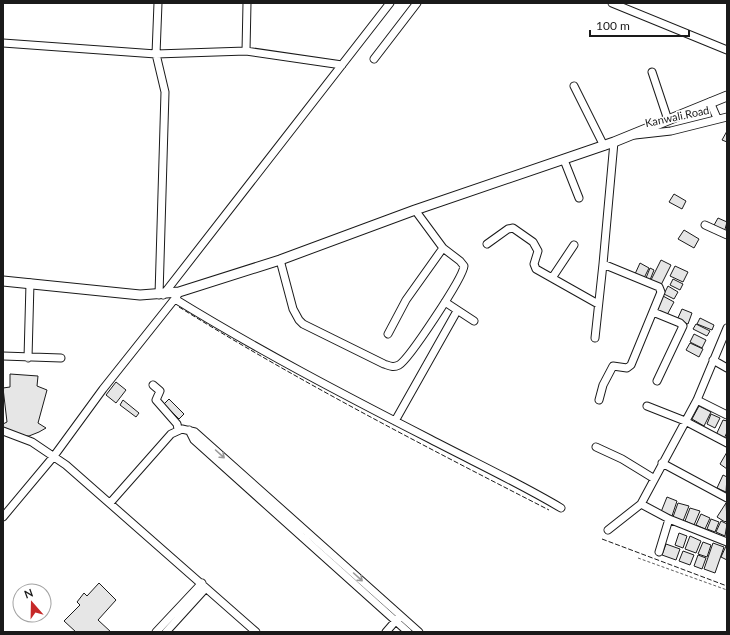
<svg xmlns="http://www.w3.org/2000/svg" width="730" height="635" viewBox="0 0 730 635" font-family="Lato,sans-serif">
<rect width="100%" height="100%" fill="#fff"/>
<path fill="#e6e6e6" stroke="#1a1a1a" d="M727,131v11l-5,-2z
M674,194l12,7 -4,8 -13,-7z
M718,218l9,4 -3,11 -11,-6z
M684,230l15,9 -5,9 -16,-9z
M661,260l10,5 -10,20 -10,-5z
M640,263l9,5 -5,10 -9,-4z
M675,266l13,6 -5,10 -13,-6z
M650,268l4,2 -4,10 -4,-2z
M673,279l10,5 -3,6 -10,-5z
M668,286l10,6 -4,7 -10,-5z
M663,296l11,6 -7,13 -11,-5z
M682,309l10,4 -4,11 -11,-4z
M700,318l14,7 -2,5 -15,-6z
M696,324l14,7 -3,5 -14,-7z
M694,334l12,6 -4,8 -12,-6z
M690,343l13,6 -4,8 -13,-7z
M10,374l28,2 -1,10 10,4 -9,33 8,5 -7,4 -10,4h-11l-15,-7v-5l4,-2 -4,-34 7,-1z
M116,382l10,8 -10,13 -10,-8z
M169,399l15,15 -5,5 -15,-15z
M123,400l16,13 -3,4 -16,-12z
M699,406l12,6 -7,14 -12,-7z
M711,414l9,4 -5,10 -8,-4z
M723,420l4,1v11l-3,7 -8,-4z
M727,452v17l-7,-5z
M723,475l4,2 -1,15 -9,-4z
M667,497l10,4 -5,15 -11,-4z
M678,503l11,3 -6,15 -10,-4z
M726,503l1,17 -2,2 -8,-5z
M690,508l10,3 -6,14 -9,-4z
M701,514l9,4 -5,11 -9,-4z
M711,519l8,3 -4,10 -8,-3z
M721,521l6,3 -2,12 -9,-4z
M679,533l8,3 -4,12 -8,-3z
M690,536l11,5 -5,12 -11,-4z
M703,542l8,3 -4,12 -9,-3z
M713,543l11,4 -9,26 -11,-4z
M666,544l14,5 -4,11 -14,-5z
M726,546l1,1v13l-6,-3z
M683,551l11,4 -4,10 -11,-4z
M698,555l8,3 -4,11 -8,-3z
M99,583l17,17 -18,20 13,12h-35l-12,-11 16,-16 -3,-3 7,-9 3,3z"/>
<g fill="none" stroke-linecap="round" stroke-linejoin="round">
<defs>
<path id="minor" d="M158,3l-2,51 9,38 -6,203
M612,3l115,47
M3,43l153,11 90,-3 1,-48
M246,51l96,14
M374,59l43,-56
M652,72l16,48
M574,86l30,60
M710,102l7,16
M635,135l36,-4 56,-14
M564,160l15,38
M705,225l22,10
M487,244l21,-15 5,-1 20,14 5,9 -4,13 2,5 62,35
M280,260l13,49 6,11 4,4 81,40c6,2 9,4 15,1 10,-6 64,-87 65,-99l-4,-5 -17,-13 -28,-38
M552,278l22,-33
M163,295l227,-292
M175,299c83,51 169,96 255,140 44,23 89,44 131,69
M445,302l29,19
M653,312l27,11 3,3 -26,55
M388,334l18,-34 37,-52
M595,338l8,-74 11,-122
M3,356l58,2
M28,358l2,-75
M713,360l14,8
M153,385l7,6 -4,9 21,24 1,5
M599,400l4,-15 10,-19 14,2 4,-3 30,-73 -2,-5 -56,-23
M697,400l30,15
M647,406l38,15 42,22
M395,421l62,-110
M189,430l5,10 214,192
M3,431l29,11 34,23 190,167
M596,447l26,12 31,19
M662,463l65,35
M110,503l61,-69 11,-5 13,3 224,200
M641,504l28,15 58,23
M3,517l51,-61 49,-67 74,-93
M608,530l33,-26 56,-104 30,-72
M659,552l10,-33
M156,632l46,-49
M166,632l40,-44
M386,632l13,-15"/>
<path id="major" d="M3,281l137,14 39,-3 101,-32 135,-50 199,-68 113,-46"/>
</defs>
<use href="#minor" stroke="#1a1a1a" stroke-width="9"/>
<use href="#major" stroke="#1a1a1a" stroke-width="11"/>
<path stroke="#5f5f5f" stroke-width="1" stroke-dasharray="3 2" stroke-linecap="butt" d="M638,558l89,32"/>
<use href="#minor" stroke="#fff" stroke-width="7"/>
<use href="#major" stroke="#fff" stroke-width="9"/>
<path stroke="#1a1a1a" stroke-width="1" stroke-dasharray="5 2" stroke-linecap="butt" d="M179,307c119,74 245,139 370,203
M602,539l125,47"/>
</g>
<defs><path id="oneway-shaft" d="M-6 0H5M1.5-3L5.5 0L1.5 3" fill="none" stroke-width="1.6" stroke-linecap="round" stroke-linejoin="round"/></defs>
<g stroke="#989898">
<use href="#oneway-shaft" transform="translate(220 454) rotate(42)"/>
<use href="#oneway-shaft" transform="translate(358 577) rotate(42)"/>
</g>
<g text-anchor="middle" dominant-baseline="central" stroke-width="3" stroke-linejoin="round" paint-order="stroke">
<g font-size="11" fill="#1a1a1a" stroke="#fff">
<text transform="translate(677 116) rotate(-12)">Kanwali Road</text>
</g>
</g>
<rect width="730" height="635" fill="none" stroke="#1a1a1a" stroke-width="8"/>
<g transform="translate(32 603) rotate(340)"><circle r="19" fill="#ffffff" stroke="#a3a3a3"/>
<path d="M0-3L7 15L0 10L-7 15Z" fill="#c62828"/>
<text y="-6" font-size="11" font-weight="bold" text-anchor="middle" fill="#1a1a1a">N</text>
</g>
<path d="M590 30v6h99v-6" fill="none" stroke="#1a1a1a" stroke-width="2"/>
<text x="596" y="30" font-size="12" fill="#1a1a1a" stroke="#ffffff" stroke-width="3" paint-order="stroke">100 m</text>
</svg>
